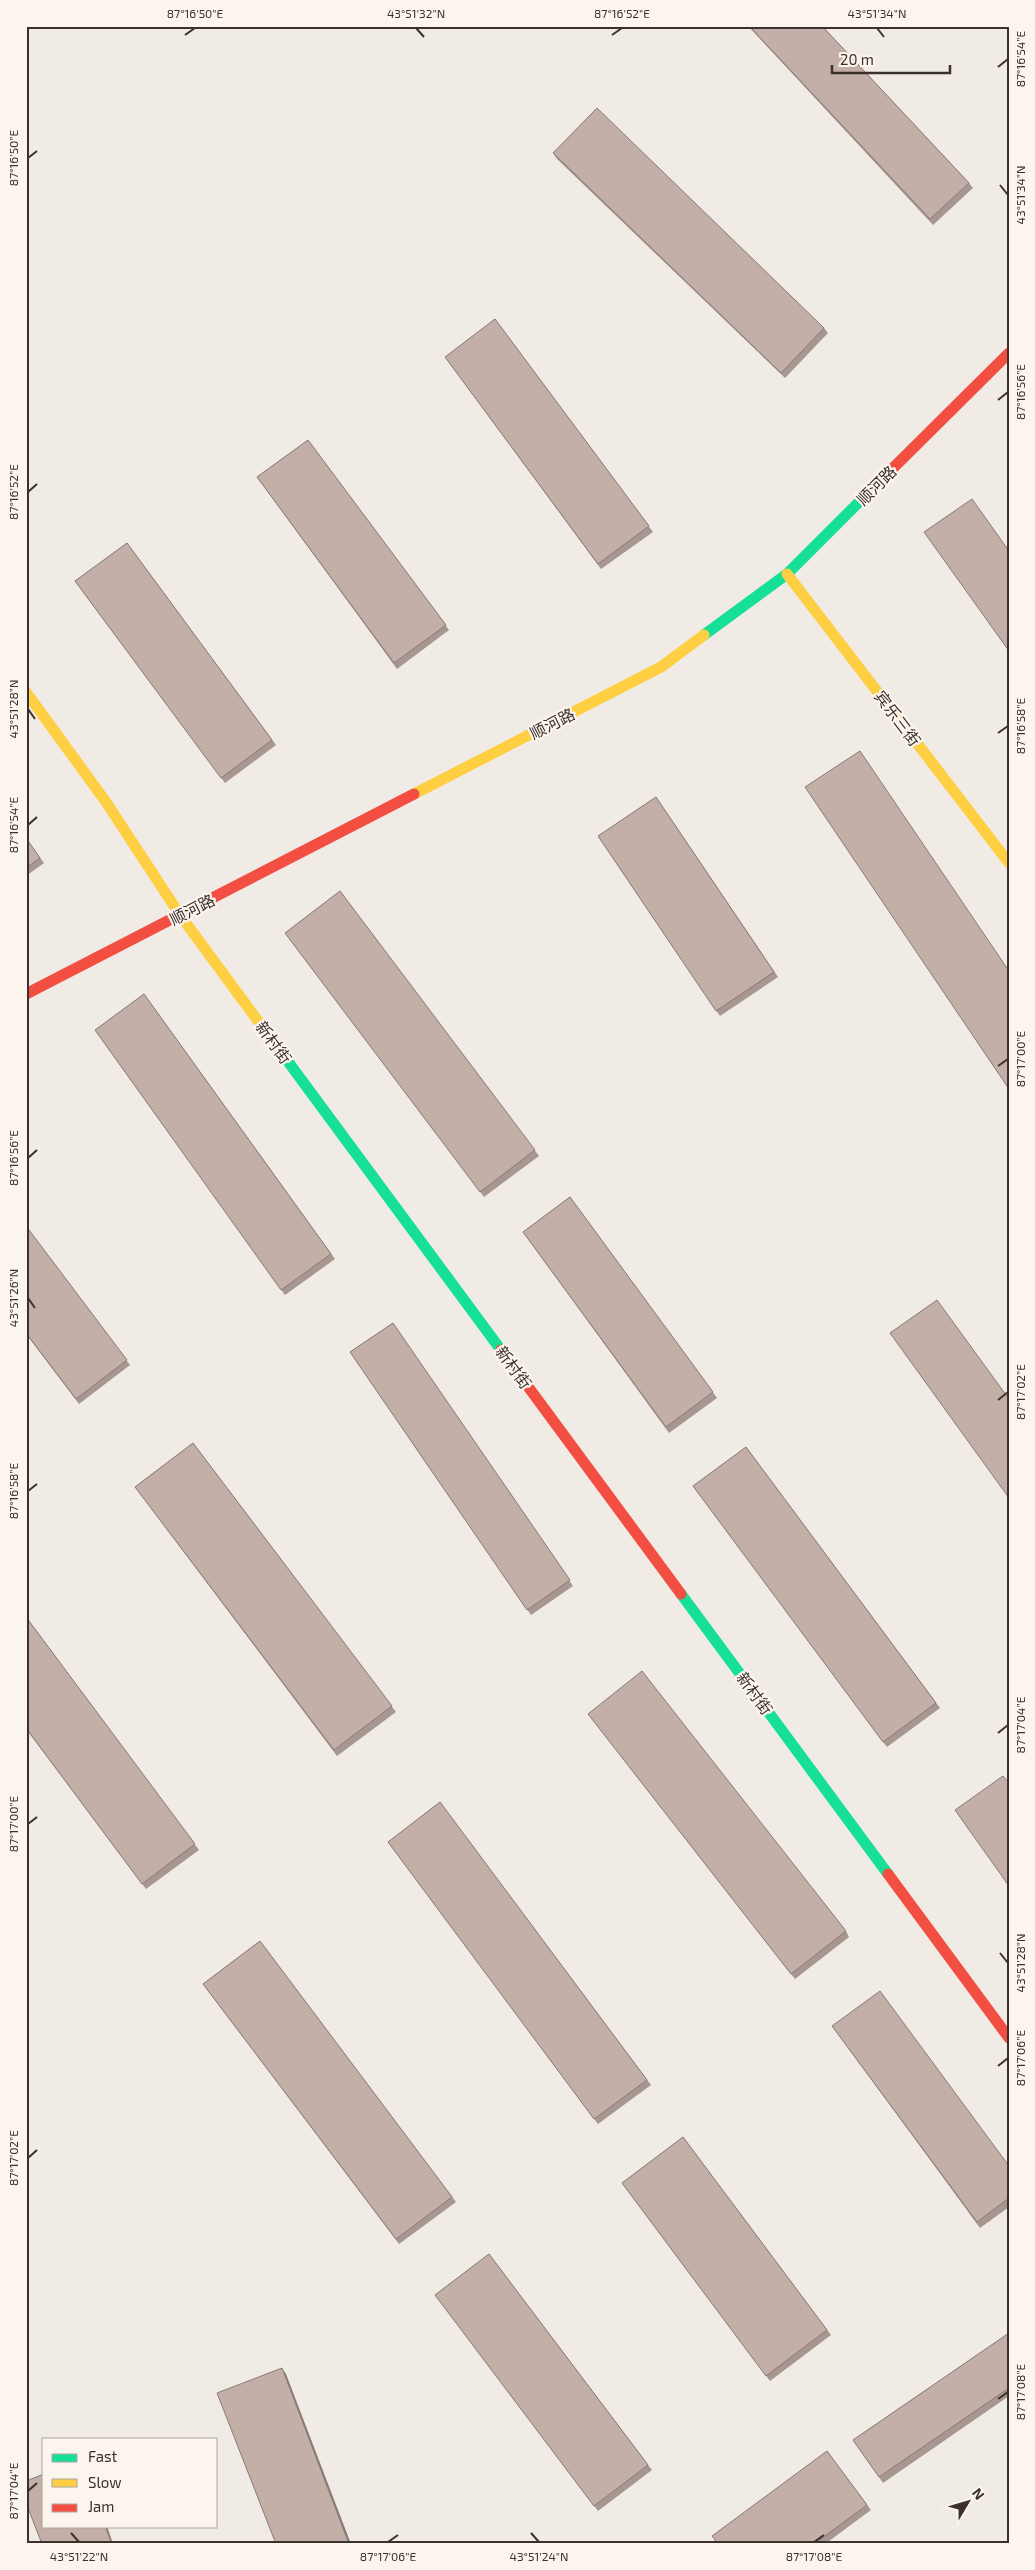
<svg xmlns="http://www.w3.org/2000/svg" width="1035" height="2570" viewBox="0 0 1035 2570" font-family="'Exo 2','Noto Sans SC',sans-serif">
<rect width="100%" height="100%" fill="#f0ebe5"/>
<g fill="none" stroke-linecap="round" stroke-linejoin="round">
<path stroke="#16e098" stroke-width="11" d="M704,635l83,-61 95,-95
M275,1044l226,306
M681,1594l207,280"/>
<path stroke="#ffcf43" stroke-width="11" d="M787,574l222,289
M26,692l80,110 74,113 95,129
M414,794l247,-127 43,-32"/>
<path stroke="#f24e42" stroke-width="11" d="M882,479l127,-126
M26,994l388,-200
M501,1350l180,244
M888,1874l121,164"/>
</g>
<path fill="#a89690" d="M748,26h74l147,157 4,5 -40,37z
M553,153l271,175 4,5 -43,45 -228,-219z
M495,319l158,213 -52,37 -156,-212z
M308,440l141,190 -52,39 -140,-192z
M127,543l149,202 -51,38 -150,-202z
M656,797l122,180 -58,39 -122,-180z
M26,838l18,25 -18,13z
M340,891l199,265 -55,41 -199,-264z
M144,994l191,265 -50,36 -190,-265z
M570,1197l147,201 -48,35 -146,-201z
M26,1226l104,139 -51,39 -53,-70z
M393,1323l180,263 -42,29 -181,-263z
M193,1443l203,269 -59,44 -202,-269z
M746,1447l194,261 -53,39 -194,-261z
M26,1617l173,233 -53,39 -120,-160z
M592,1719l254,212 3,6 -54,42z
M440,1802l211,283 -53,39 -210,-282z
M260,1941l196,261 -57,42 -196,-260z
M832,2026l177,140v41l-29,21z
M683,2137l148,198 -61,46 -148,-198z
M489,2254l163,216 -54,41 -163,-216z
M1009,2333v63l-126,87 -30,-43z
M827,2451l44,59 -46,34h-107z"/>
<path fill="#887a75" d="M282,2368l4,6 65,170h-2z
M105,2526h2l6,18h-1z"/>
<path fill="#c3afa7" stroke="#887a75" d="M749,26h73l147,157 -39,36z
M597,108l227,220 -43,45 -228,-220z
M495,319l154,207 -51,38 -153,-207z
M308,440l138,185 -52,38 -137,-186z
M972,499l37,52v100l-85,-119z
M127,543l145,197 -51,38 -146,-197z
M860,751l149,220v118l-204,-302z
M656,797l118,175 -58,39 -118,-175z
M26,838l14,20 -14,10z
M340,891l195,259 -55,42 -195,-259z
M144,994l187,260 -50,36 -186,-260z
M570,1197l143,195 -47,35 -143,-195z
M26,1226l101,134 -51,39 -50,-66z
M937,1300l72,99v99l-119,-165z
M393,1323l177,257 -43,30 -177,-258z
M193,1443l199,263 -58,44 -199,-263z
M746,1447l190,256 -53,39 -190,-256z
M26,1617l169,227 -53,40 -116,-156z
M642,1671l204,260 -55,43 -203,-260z
M1003,1776l6,7v103l-54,-76z
M440,1802l207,278 -53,39 -206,-277z
M260,1941l192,256 -56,42 -193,-255z
M880,1991l129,175v32l-32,24 -145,-196z
M683,2137l144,193 -61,46 -144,-193z
M489,2254l159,211 -54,41 -159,-211z
M1009,2333v55l-130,89 -26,-37z
M282,2368l67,176h-73l-59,-151z
M827,2451l40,54 -53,39h-96l-6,-8z
M44,2474v52h61l7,18h-70l-16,-41v-22z"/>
<path fill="none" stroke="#3b302b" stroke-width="2" d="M416,28l8,9M877,28l7,9M185,35l10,-7M612,35l10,-7M998,67l10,-8M28,158l9,-7M1000,185l8,10M998,400l10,-8M28,492l9,-8M28,709l7,10M998,733l10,-7M28,825l9,-8M998,1066l10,-7M28,1158l9,-8M28,1298l7,10M998,1400l10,-8M28,1491l9,-7M998,1733l10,-8M28,1824l9,-7M1000,1953l8,10M998,2066l10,-8M28,2158l9,-8M998,2399l10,-7M28,2491l9,-8M71,2533l8,9M531,2533l8,9M388,2542l10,-7M814,2542l10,-7"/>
<g text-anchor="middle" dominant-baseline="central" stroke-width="4.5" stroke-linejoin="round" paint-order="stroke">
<g font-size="16" fill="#3b302b" stroke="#fbf5ee">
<text transform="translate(876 485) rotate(-45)">顺河路</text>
<text transform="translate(898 718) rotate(53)">宾乐三街</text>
<text transform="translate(552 723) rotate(-27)">顺河路</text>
<text transform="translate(192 909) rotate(-27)">顺河路</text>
<text transform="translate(274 1042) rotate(54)">新村街</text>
<text transform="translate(514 1367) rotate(54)">新村街</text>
<text transform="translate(755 1693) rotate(54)">新村街</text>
</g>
</g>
<rect width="1035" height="2570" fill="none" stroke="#fbf5ee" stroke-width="55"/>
<rect x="42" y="2438" width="175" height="90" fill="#fbf5ee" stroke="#aea6a0"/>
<rect x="52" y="2454" width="25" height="8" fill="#16e098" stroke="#aea6a0"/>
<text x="88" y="2462" font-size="15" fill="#3b302b">Fast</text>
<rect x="52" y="2479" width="25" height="8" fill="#ffcf43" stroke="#aea6a0"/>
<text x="88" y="2488" font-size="15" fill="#3b302b">Slow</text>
<rect x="52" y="2504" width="25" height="8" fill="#f24e42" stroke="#aea6a0"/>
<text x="88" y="2512" font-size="15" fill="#3b302b">Jam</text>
<g transform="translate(968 2502) rotate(52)" stroke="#fbf5ee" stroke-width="4" paint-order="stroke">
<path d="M0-4L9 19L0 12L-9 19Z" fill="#3b302b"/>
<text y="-8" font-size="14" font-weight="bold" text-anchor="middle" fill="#3b302b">N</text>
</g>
<path d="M832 65v8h118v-8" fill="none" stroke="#3b302b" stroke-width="2.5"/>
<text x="840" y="65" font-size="15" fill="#3b302b" stroke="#fbf5ee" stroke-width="4" paint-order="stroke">20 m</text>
<rect x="28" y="28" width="980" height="2514" fill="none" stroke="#3b302b" stroke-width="2"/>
<g font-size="12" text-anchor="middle" fill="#3b302b">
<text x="195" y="18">87°16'50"E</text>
<text x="416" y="18">43°51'32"N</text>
<text x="622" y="18">87°16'52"E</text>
<text x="877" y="18">43°51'34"N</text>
<text transform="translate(1021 59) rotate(-90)" y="4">87°16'54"E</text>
<text transform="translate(14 158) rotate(-90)" y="4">87°16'50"E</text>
<text transform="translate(1021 195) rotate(-90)" y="4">43°51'34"N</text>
<text transform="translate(1021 392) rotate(-90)" y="4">87°16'56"E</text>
<text transform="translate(14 492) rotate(-90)" y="4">87°16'52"E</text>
<text transform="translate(14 709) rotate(-90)" y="4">43°51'28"N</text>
<text transform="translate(1021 726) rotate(-90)" y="4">87°16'58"E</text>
<text transform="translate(14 825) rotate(-90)" y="4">87°16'54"E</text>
<text transform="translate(1021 1059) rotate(-90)" y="4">87°17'00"E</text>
<text transform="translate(14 1158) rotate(-90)" y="4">87°16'56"E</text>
<text transform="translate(14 1298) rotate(-90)" y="4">43°51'26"N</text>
<text transform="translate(1021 1392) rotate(-90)" y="4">87°17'02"E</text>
<text transform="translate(14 1491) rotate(-90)" y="4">87°16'58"E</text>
<text transform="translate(1021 1725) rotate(-90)" y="4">87°17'04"E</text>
<text transform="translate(14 1824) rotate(-90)" y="4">87°17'00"E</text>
<text transform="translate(1021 1963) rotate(-90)" y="4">43°51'28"N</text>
<text transform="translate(1021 2058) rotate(-90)" y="4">87°17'06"E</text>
<text transform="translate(14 2158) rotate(-90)" y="4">87°17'02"E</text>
<text transform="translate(1021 2392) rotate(-90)" y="4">87°17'08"E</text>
<text transform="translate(14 2491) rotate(-90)" y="4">87°17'04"E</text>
<text x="79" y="2561">43°51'22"N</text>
<text x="388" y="2561">87°17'06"E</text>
<text x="539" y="2561">43°51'24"N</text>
<text x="814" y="2561">87°17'08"E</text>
</g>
</svg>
